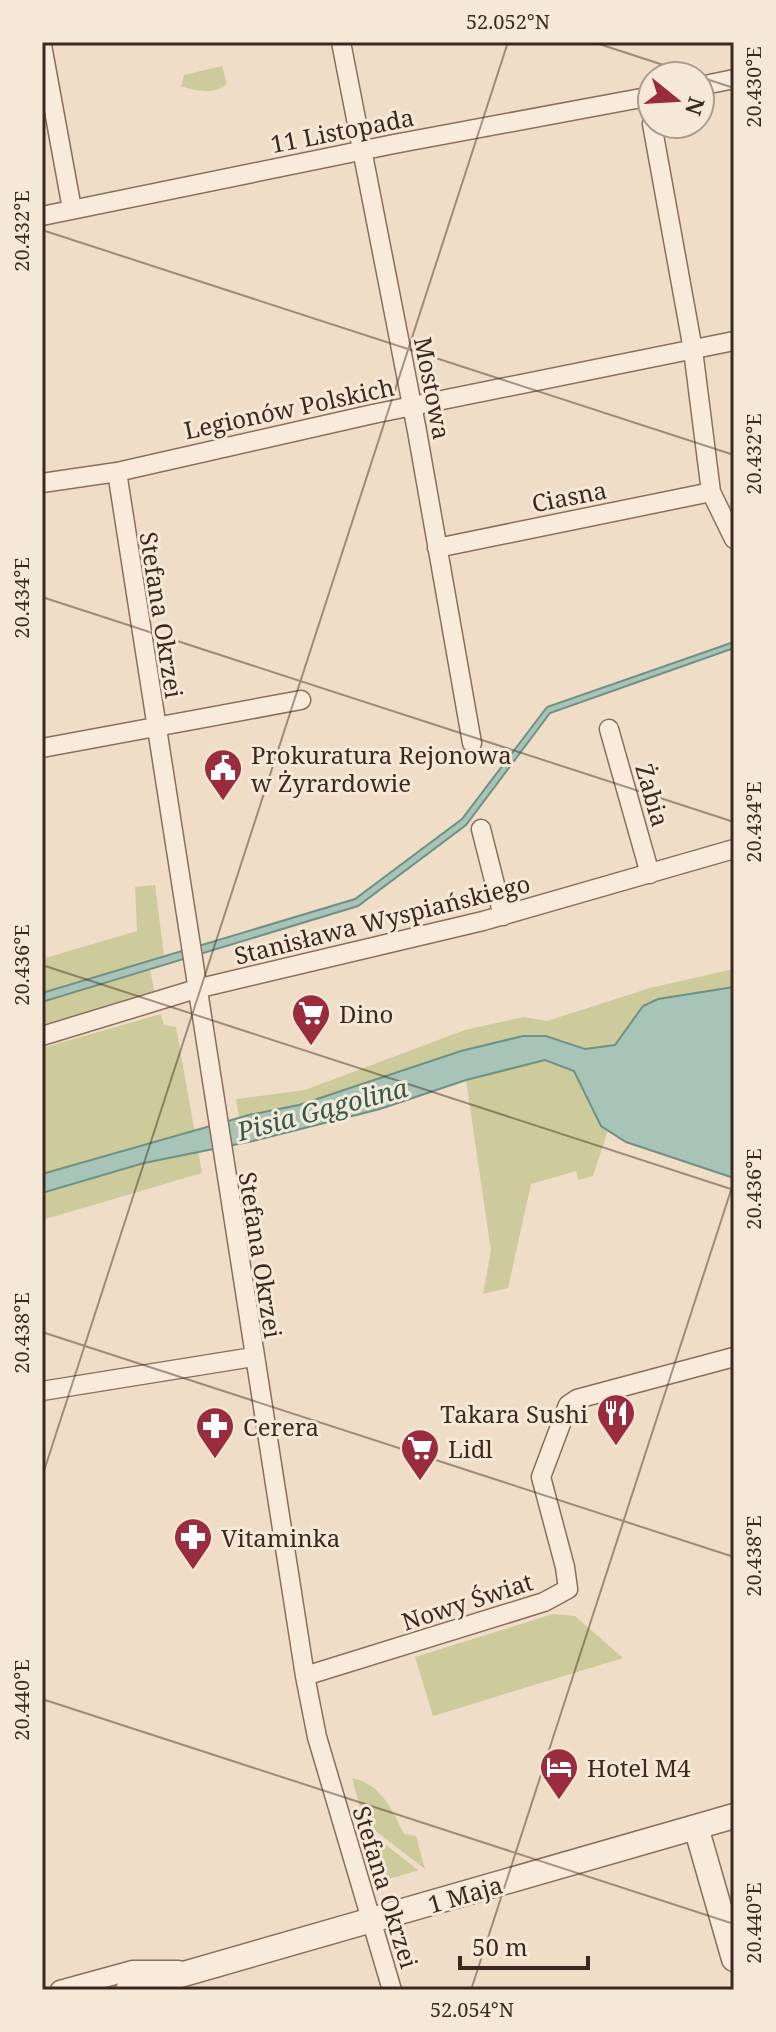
<svg xmlns="http://www.w3.org/2000/svg" width="776" height="2032" viewBox="0 0 776 2032" font-family="'Noto Serif',serif">
<rect width="100%" height="100%" fill="#efddc7"/>
<path fill="#cdcb9b" d="M222,66l5,18c-13,11 -31,7 -46,2l3,-11z
M155,885l10,78 -15,6 5,26 -113,33v-69l95,-28 -2,-44z
M734,969v18l-91,19 -28,39 -30,4 -22,-9 -41,-4 -61,15 -162,54 -60,13 -3,-19 69,-9 160,-60 59,-13 23,4 103,-33z
M161,1014l3,11 12,2 26,146 -160,47v-172z
M545,1060l29,11 27,55 7,4 -15,46 -15,4 -2,-9 -45,13 -23,104 -25,6 8,-43 -25,-171z
M553,1614l22,2 48,42 -190,58 -18,-59z
M352,1778c30,7 39,30 52,56l12,2 9,33 -61,-47z
M367,1830l51,40h1l-34,10 -5,-3z"/>
<path fill="#a8c3b7" stroke="#6e9283" stroke-width="2" d="M734,642v6l-184,65 -84,112 -108,81 -316,96v-9l313,-94 107,-80 85,-112z
M734,987v191l-108,-36 -25,-16 -27,-55 -29,-11 -79,20 -86,29 -127,32 -109,22 -102,30v-19l207,-59 50,-10 162,-54 62,-15h23l39,13 30,-4 28,-39 15,-7z"/>
<g fill="none" stroke-linecap="round" stroke-linejoin="round">
<defs>
<path id="minor" d="M341,42l76,389 55,312
M42,45l30,164
M700,86l34,-7
M652,124l41,226 18,142 23,47
M42,216l352,-72 258,-48
M117,472l188,1204 12,61 75,253
M42,483l75,-11 256,-58 361,-73
M437,548l274,-56
M609,729l41,145
M42,748l259,-48
M481,829l22,87
M42,1036l154,-47 287,-68 251,-72
M42,1391l211,-34
M305,1676l239,-74 24,-13 -3,-22 -24,-90 27,-72 9,-6 157,-42
M60,1990l73,-20h46"/>
<path id="tertiary" d="M696,1827l38,132
M128,1990l606,-174"/>
</defs>
<use href="#minor" stroke="#8b6e5c" stroke-width="21"/>
<use href="#tertiary" stroke="#8b6e5c" stroke-width="27"/>
<use href="#minor" stroke="#f9ebdb" stroke-width="18"/>
<use href="#tertiary" stroke="#f9ebdb" stroke-width="24"/>
</g>
<path fill="none" stroke="#3b2920" stroke-width="2" stroke-opacity="0.45" d="M593,42l104,34M700,77l34,11M42,230l692,225M42,597l692,225M42,965l692,225M42,1332l692,225M42,1477l466,-1435M42,1699l692,225M471,1990l263,-809"/>
<defs>
<symbol id="civic-pin" viewBox="-11 -11 22 30"><path d="M0 17L-7.5 6A9.5 9.5 0 1 1 7.5 6Z" fill="#9a2c3e" stroke="#f6e8d7"/><path d="M-.6-6.5H3V-4.5H.6V-3L4-1V1h2V6H-6V1h2V-1L-.6-3ZM-1.2 2.5V6h2.4V2.5Z" fill="#fff"/></symbol>
<symbol id="supermarket-pin" viewBox="-11 -11 22 30"><path d="M0 17L-7.5 6A9.5 9.5 0 1 1 7.5 6Z" fill="#9a2c3e" stroke="#f6e8d7"/><path d="M-6-5.5h2.5l.6 2H6L4.5 2H-2.5L-4.4-4H-6ZM-1.5 3.2a1.3 1.3 0 1 0 .1 0ZM3 3.2a1.3 1.3 0 1 0 .1 0Z" fill="#fff"/></symbol>
<symbol id="restaurant-pin" viewBox="-11 -11 22 30"><path d="M0 17L-7.5 6A9.5 9.5 0 1 1 7.5 6Z" fill="#9a2c3e" stroke="#f6e8d7"/><path d="M-5-6h1v4h1v-4h1v4h1v-4h1v5L-1.5 .5V6h-2V.5L-5-1ZM5-6V6H3V1.5H1.5Q1.5-4 5-6Z" fill="#fff"/></symbol>
<symbol id="pharmacy-pin" viewBox="-11 -11 22 30"><path d="M0 17L-7.5 6A9.5 9.5 0 1 1 7.5 6Z" fill="#9a2c3e" stroke="#f6e8d7"/><path d="M-2-6h4v4h4v4h-4v4h-4v-4h-4v-4h4Z" fill="#fff"/></symbol>
<symbol id="hotel-pin" viewBox="-11 -11 22 30"><path d="M0 17L-7.5 6A9.5 9.5 0 1 1 7.5 6Z" fill="#9a2c3e" stroke="#f6e8d7"/><path d="M-6-4.5h1.5V1H6V5H4.5V3h-9V5H-6ZM-4 0a1.8 1.8 0 1 1 3.6 0ZM.5 0V-2.5h3Q6-2.5 6 0Z" fill="#fff"/></symbol>
</defs>
<g fill-rule="evenodd">
<use href="#civic-pin" x="201" y="746" width="44" height="60"/>
<use href="#supermarket-pin" x="289" y="991" width="44" height="60"/>
<use href="#restaurant-pin" x="594" y="1391" width="44" height="60"/>
<use href="#pharmacy-pin" x="193" y="1404" width="44" height="60"/>
<use href="#supermarket-pin" x="398" y="1426" width="44" height="60"/>
<use href="#pharmacy-pin" x="171" y="1515" width="44" height="60"/>
<use href="#hotel-pin" x="537" y="1745" width="44" height="60"/>
</g>
<g text-anchor="middle" dominant-baseline="central" stroke-width="6" stroke-linejoin="round" paint-order="stroke">
<g font-size="24" fill="#3b2920" stroke="#f6e8d7">
<text transform="translate(342 130) rotate(-11)">11 Listopada</text>
<text transform="translate(433 388) rotate(79)">Mostowa</text>
<text transform="translate(289 408) rotate(-12)">Legionów Polskich</text>
<text transform="translate(569 496) rotate(-11)">Ciasna</text>
<text transform="translate(162 615) rotate(81)">Stefana Okrzei</text>
<text transform="translate(653 795) rotate(74)">Żabia</text>
<text transform="translate(382 919) rotate(-14)">Stanisława Wyspiańskiego</text>
<text transform="translate(261 1255) rotate(81)">Stefana Okrzei</text>
<text transform="translate(467 1601) rotate(-18)">Nowy Świat</text>
<text transform="translate(386 1887) rotate(73)">Stefana Okrzei</text>
<text transform="translate(465 1894) rotate(-16)">1 Maja</text>
</g>
<g font-size="24" fill="#3b2920" stroke="#f6e8d7" text-anchor="start">
<text x="251" y="754">Prokuratura Rejonowa<tspan x="251" dy="28">w Żyrardowie</tspan></text>
<text x="339" y="1013">Dino</text>
<text x="588" y="1413" text-anchor="end">Takara Sushi</text>
<text x="243" y="1426">Cerera</text>
<text x="448" y="1448">Lidl</text>
<text x="221" y="1537">Vitaminka</text>
<text x="587" y="1767">Hotel M4</text>
</g>
<g font-size="26" font-style="italic" fill="#2f5b51" stroke="#f6e8d7">
<text transform="translate(322 1109) rotate(-15)">Pisia Gągolina</text>
</g>
</g>
<rect width="776" height="2032" fill="none" stroke="#f6e8d7" stroke-width="88"/>
<g transform="translate(676 100) rotate(108)"><circle r="38" fill="#f6e8d7" stroke="#ab9c8e" stroke-width="2"/>
<path d="M0-6L14 30L0 20L-14 30Z" fill="#9a2c3e"/>
<text y="-12" font-size="22" font-weight="bold" text-anchor="middle" fill="#3b2920">N</text>
</g>
<path d="M460 1956v12h128v-12" fill="none" stroke="#3b2920" stroke-width="4"/>
<text x="472" y="1956" font-size="24" fill="#3b2920" stroke="#f6e8d7" stroke-width="6" paint-order="stroke">50 m</text>
<rect x="44" y="44" width="688" height="1944" fill="none" stroke="#3b2920" stroke-width="3"/>
<g font-size="20" text-anchor="middle" fill="#3b2920">
<text x="508" y="29">52.052°N</text>
<text transform="translate(754 87) rotate(-90)" y="7">20.430°E</text>
<text transform="translate(22 231) rotate(-90)" y="7">20.432°E</text>
<text transform="translate(754 454) rotate(-90)" y="7">20.432°E</text>
<text transform="translate(22 598) rotate(-90)" y="7">20.434°E</text>
<text transform="translate(754 822) rotate(-90)" y="7">20.434°E</text>
<text transform="translate(22 965) rotate(-90)" y="7">20.436°E</text>
<text transform="translate(754 1189) rotate(-90)" y="7">20.436°E</text>
<text transform="translate(22 1333) rotate(-90)" y="7">20.438°E</text>
<text transform="translate(754 1556) rotate(-90)" y="7">20.438°E</text>
<text transform="translate(22 1700) rotate(-90)" y="7">20.440°E</text>
<text transform="translate(754 1923) rotate(-90)" y="7">20.440°E</text>
<text x="472" y="2017">52.054°N</text>
</g>
</svg>
